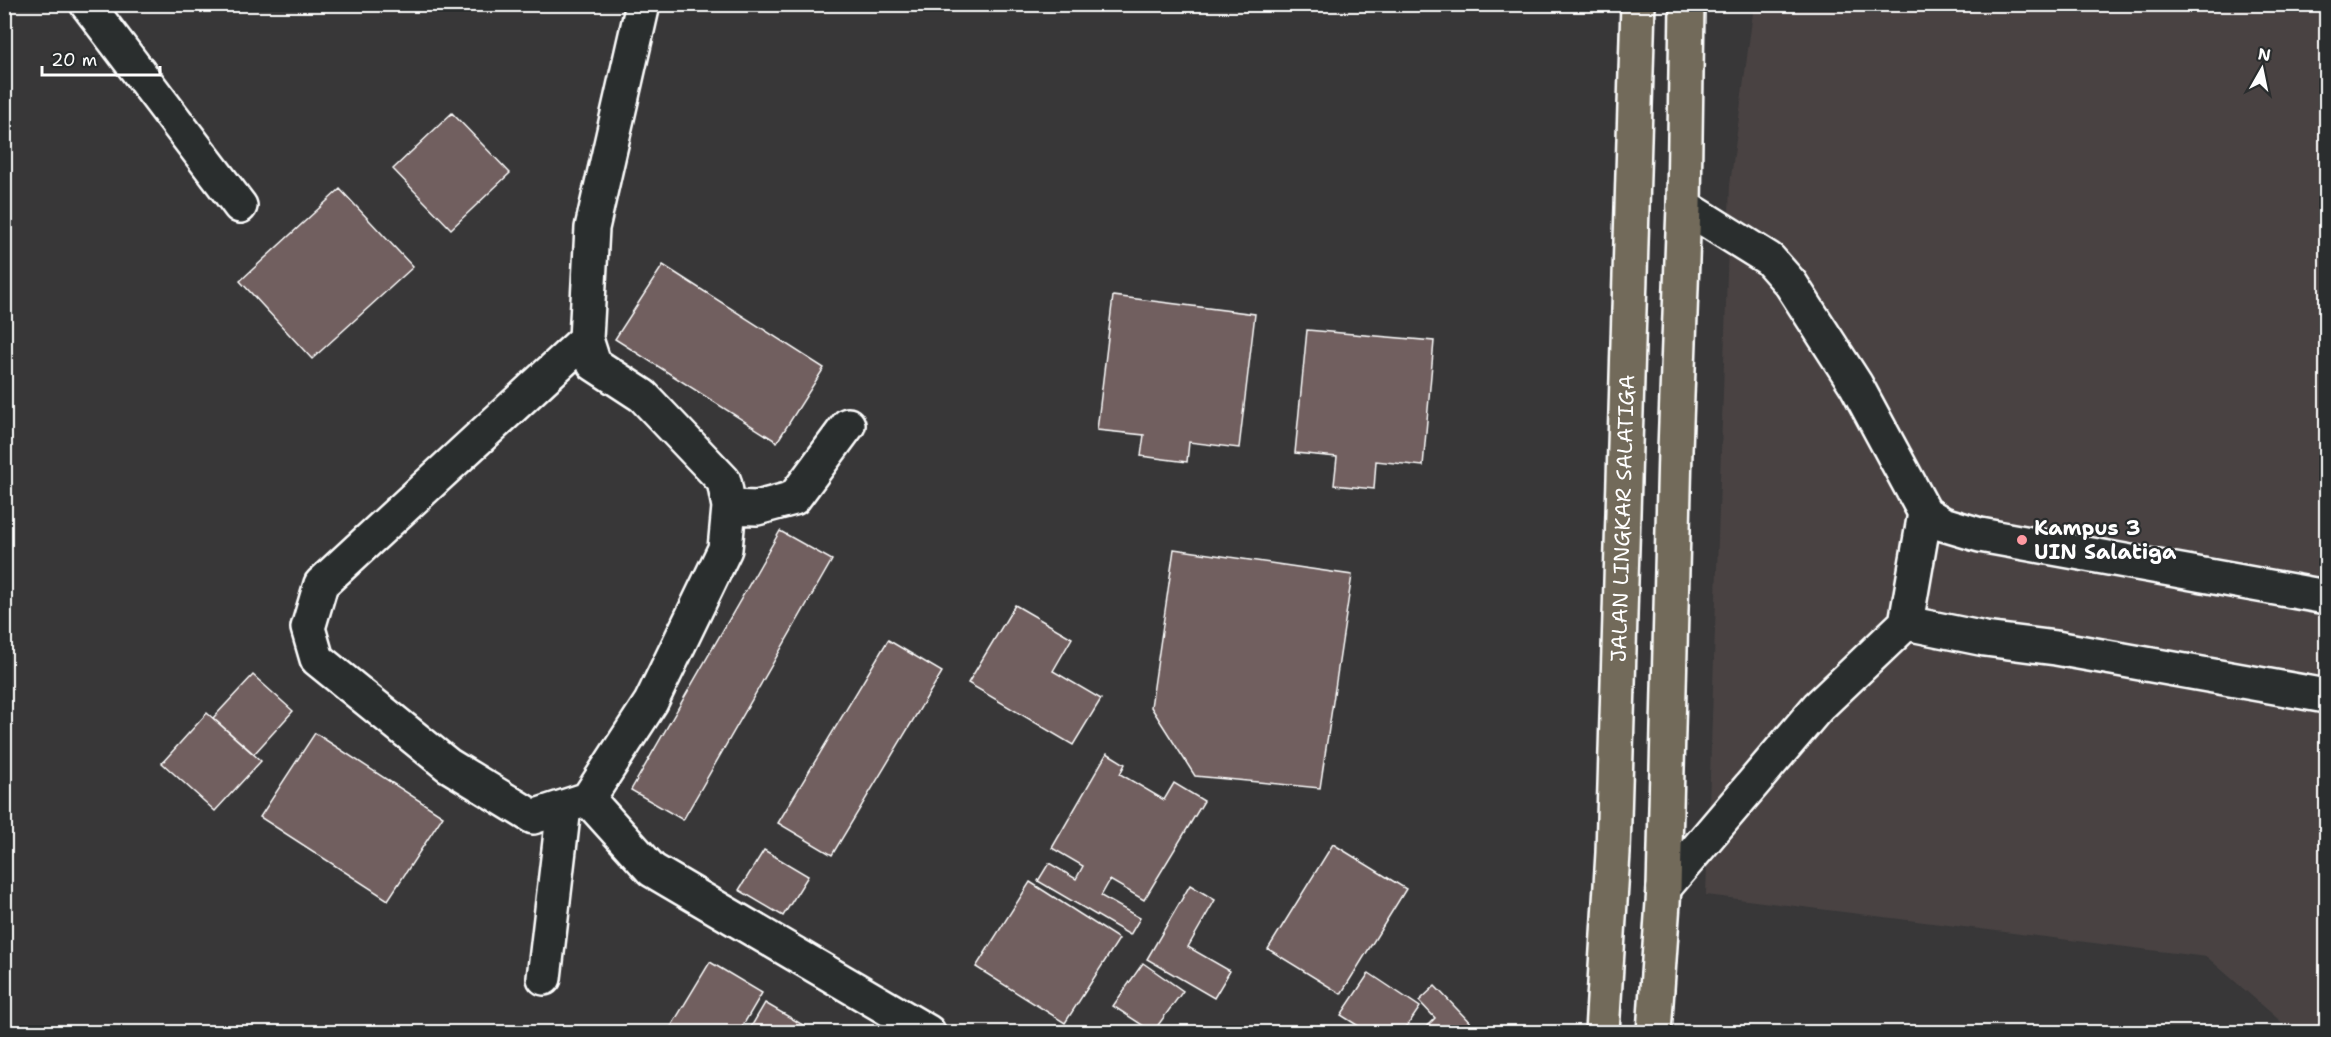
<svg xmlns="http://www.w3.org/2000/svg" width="2331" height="1037" viewBox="0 0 2331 1037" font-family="'Shantell Sans',sans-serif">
<rect width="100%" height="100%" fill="#383738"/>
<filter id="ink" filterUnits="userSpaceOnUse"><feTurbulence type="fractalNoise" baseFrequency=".0167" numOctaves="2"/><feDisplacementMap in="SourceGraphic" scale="12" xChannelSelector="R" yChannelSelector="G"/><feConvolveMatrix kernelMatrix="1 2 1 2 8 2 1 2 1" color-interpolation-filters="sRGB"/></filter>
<g filter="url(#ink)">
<path fill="#494343" d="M1754,5h572v1027h-33l-86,-75 -501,-62 24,-710z"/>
<path fill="#715e5e" stroke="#fff" stroke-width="1.5" d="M452,113l58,60 -59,56 -58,-60z
M340,189l73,78 -101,92 -72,-78z
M663,265l161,103 -47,74 -162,-103z
M1113,296l142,18 -16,134 -50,-6 -2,20 -46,-6 3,-21 -47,-5z
M1307,330l127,11 -11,125 -47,-5 -2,28 -40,-4 3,-28 -42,-4z
M780,531l52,29 -149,260 -52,-30z
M1174,549l178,26 -32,213 -125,-12 -44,-69z
M1015,605l57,33 -19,33 48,28 -28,46 -105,-62z
M888,640l54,32 -110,183 -54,-32z
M253,675l40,36 -39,43 -41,-36z
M207,713l54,48 -46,50 -53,-48z
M315,733l128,83 -55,84 -128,-83z
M1107,753l18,11 -5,10 44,26 10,-17 30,18 -60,99 -34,-20 -9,16 39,22 -10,17 -92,-54 11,-18 27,16 7,-13 -31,-18z
M1333,844l73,45 -65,105 -73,-45z
M764,850l44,26 -25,40 -44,-26z
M1030,882l89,57 -54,84 -89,-56z
M1190,885l25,15 -27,47 42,24 -16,27 -67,-39z
M710,962l52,31 -23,39h-66l-4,-2z
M1143,963l40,28 -30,41 -40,-26z
M1369,973l51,34 -17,25h-35l-27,-17z
M1435,986l44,46h-46l-6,-6 8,-8 -16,-17z
M765,1003l50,29h-67z"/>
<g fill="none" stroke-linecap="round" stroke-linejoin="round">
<defs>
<path id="minor" d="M87,4l153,202
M1684,206l85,53 22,25 65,101 69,128 18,11 37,11 346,62
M586,339l-265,245 -13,44 9,31 131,106 85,52 55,-18 63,-97 74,-153 4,-42 -5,-26 -81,-85 -49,-32 -8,-25 6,-111 51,-224
M729,507l28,1 37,-10 54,-73
M1906,623l19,-110
M588,799l64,71 276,162
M1664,888l154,-181 88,-84 79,16 71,9 270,48
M544,978l20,-171"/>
<g id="highway">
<path id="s1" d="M1602,1032l11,-179 25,-849"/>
<path d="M1654,1032l10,-144 11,-438 9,-244 3,-202"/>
</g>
</defs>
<use href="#minor" stroke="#fff" stroke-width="38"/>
<use href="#highway" stroke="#fff" stroke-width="38"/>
<use href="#minor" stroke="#2a2d2e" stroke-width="33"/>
<use href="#highway" stroke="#726b5a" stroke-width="33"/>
</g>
</g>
<circle fill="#ff9aa2" stroke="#2a2d2e" stroke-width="2" cx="2022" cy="540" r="6"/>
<g text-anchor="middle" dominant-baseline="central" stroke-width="4.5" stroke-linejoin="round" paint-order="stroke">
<g font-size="21" fill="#fff" stroke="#2a2d2e">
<text stroke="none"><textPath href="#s1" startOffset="514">JALAN LINGKAR SALATIGA</textPath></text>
</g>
<g font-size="21" font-weight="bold" fill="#fff" stroke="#2a2d2e" text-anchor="start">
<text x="2034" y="528">Kampus 3<tspan x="2034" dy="24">UIN Salatiga</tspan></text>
</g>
</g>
<rect width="2331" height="1037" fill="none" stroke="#2a2d2e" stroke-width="24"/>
<rect x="12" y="12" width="2307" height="1013" fill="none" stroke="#fff" stroke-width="2" filter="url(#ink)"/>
<g transform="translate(2262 69) rotate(9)" stroke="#2a2d2e" stroke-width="4.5" paint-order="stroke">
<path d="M0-4.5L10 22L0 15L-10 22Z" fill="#ffffff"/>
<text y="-9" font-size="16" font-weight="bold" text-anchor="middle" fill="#ffffff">N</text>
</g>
<path d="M42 66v9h118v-9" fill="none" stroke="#ffffff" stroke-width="3"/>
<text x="51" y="66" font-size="18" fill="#ffffff" stroke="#2a2d2e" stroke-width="4.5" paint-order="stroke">20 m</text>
</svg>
